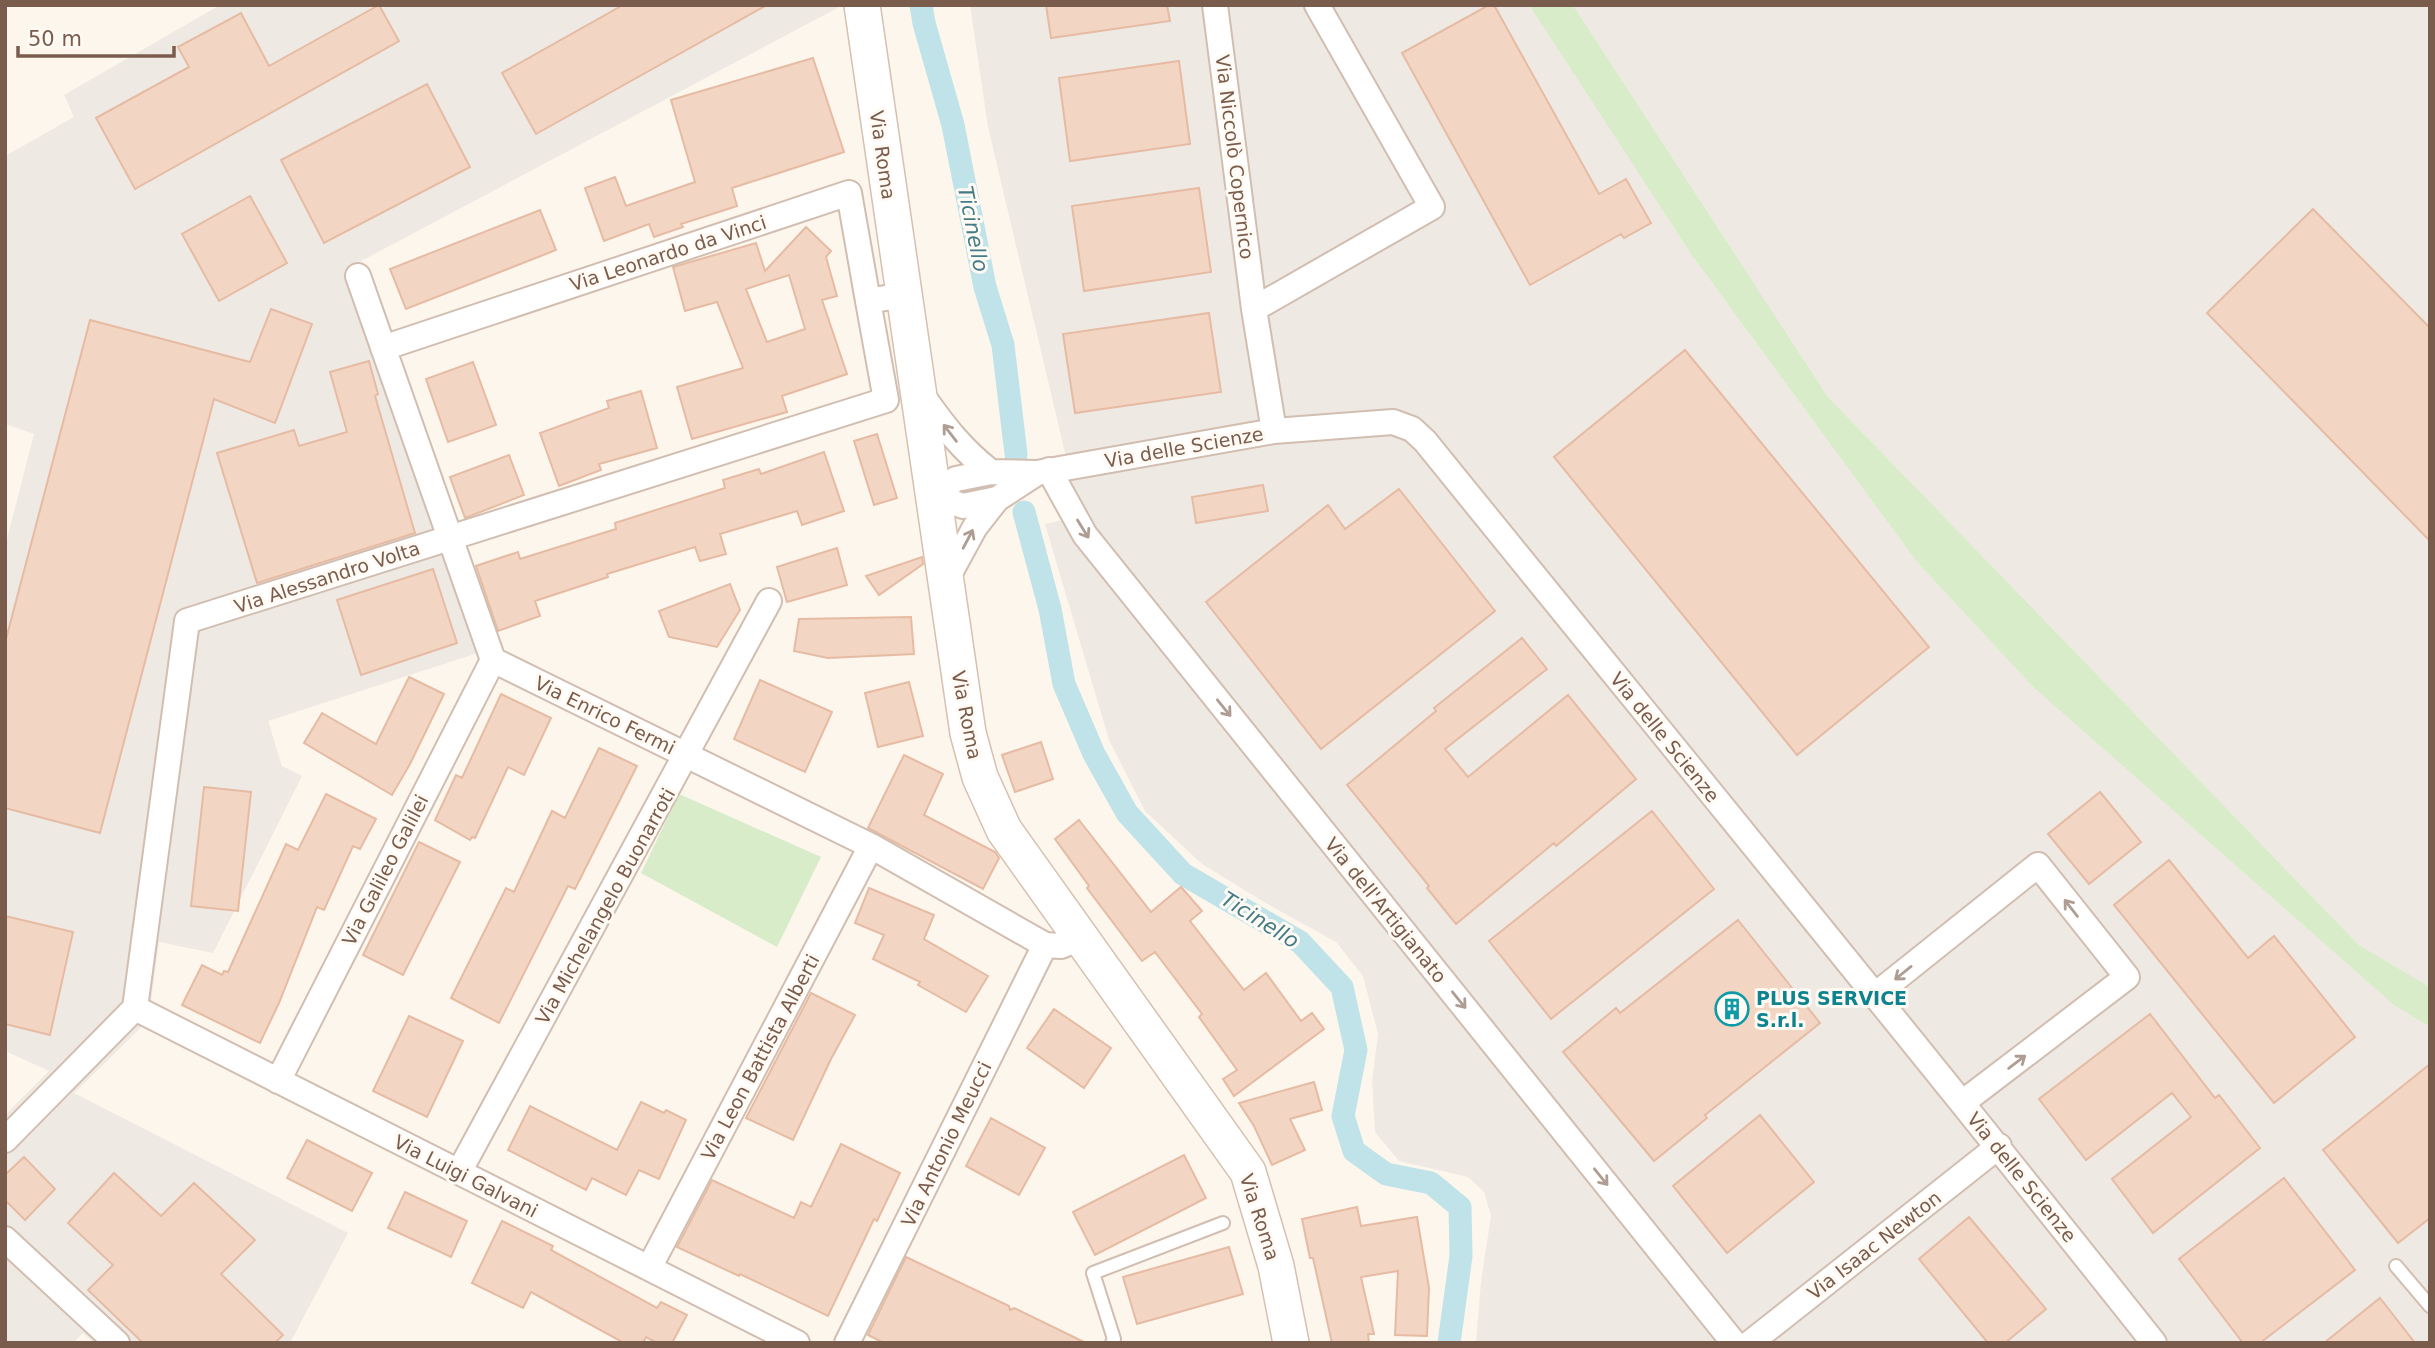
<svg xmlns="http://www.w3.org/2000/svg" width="2435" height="1348" viewBox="0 0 2435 1348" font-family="'DejaVu Sans',sans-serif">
<rect width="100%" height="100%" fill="#fdf6ec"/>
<path fill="#efe9e4" d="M220,5h623l-497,264 138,382 -216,70 14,45 20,10 -89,177 -54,-11 -8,59 9,8 -86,84 274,140 -58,110h-196l-11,-10 -10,10h-68v-228l44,-44 -44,-20v-504l29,-113 -29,-10v-268l69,-39 -10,-22z
M970,5h559l162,249 225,307 117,126 362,319 35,21v316h-954l5,-61 10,-66 -7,-24 -16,-15 -69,-16 -24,-29 -3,-51 6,-47 -15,-58 -27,-34 -67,-37 -67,-41 -57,-53 -36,-71 -64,-216 35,-8 -92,-389z
M1573,5h857v982l-71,-42 -531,-548z"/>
<path fill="#d8ecc9" d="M1529,5h44l255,392 531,548 71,42v40l-35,-21 -362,-319 -117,-126 -225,-307z
M679,794l142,63 -44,90 -136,-74z"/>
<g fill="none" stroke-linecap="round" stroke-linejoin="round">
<path stroke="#bfe3e8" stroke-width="23" d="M921,5l3,18 29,102 32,162 18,58 13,109
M1024,512l26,97 14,75 30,70 33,59 56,61 117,68 42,45 14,63 -13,66 11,35 32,23 45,9 29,24 1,49 -12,87"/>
</g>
<path fill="#f3d5c3" stroke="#e6bba3" stroke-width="2" fill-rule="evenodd" d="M379,5l20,36 -264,148 -39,-71 93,-51 -11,-20 63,-34 28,53z
M623,5h144l-231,129 -34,-61z
M1046,5h121l3,16 -119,17z
M1489,5h5l105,189 27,-15 25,44 -27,15 -3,-4 -91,51 -128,-232z
M813,58l31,94 -112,36 5,18 -56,18 2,3 -29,10 -5,-13 -45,17 -19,-53 30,-11 11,29 69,-24 -24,-82z
M1179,61l11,83 -120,17 -11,-83z
M427,84l43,83 -146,76 -43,-83z
M1199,188l12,84 -127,19 -12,-85z
M250,196l37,67 -68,38 -37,-67z
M2313,209l117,119v213l-223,-228z
M540,210l16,40 -150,59 -16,-40z
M806,227l25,24 -5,6 11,39 -15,4 25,74 -65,22 5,16 -95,27 -15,-52 66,-19 -26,-66 -32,9 -12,-44 83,-24 9,28zM789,275l16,54 -38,13 -21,-53z
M271,309l41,15 -37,99 -61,-24 -114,434 -95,-25v-165l85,-323 160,42z
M1209,313l12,79 -146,21 -12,-79z
M1685,350l244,297 -132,108 -243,-298z
M369,361l9,33 -3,2 40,137 -158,50 -40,-130 77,-23 5,16 48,-14 -17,-60z
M473,362l23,63 -48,17 -22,-63z
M641,391l16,57 -58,16 2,6 -42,16 -19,-53 69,-25 -2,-7z
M877,434l20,64 -23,7 -20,-64z
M824,452l20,59 -42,14 -5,-14 -77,23 6,20 -26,7 -5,-14 -88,27 1,3 -73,24 5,15 -42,15 -22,-65 42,-14 2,7 96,-30 -1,-6 110,-35 -2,-8 36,-11 2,5z
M509,455l15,40 -59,23 -15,-41z
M1263,485l5,26 -72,12 -4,-26z
M1399,489l96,122 -174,138 -115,-147 122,-97 17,24z
M837,548l10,37 -60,17 -10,-35z
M922,557l1,7 -44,31 -13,-19z
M433,569l24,74 -96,32 -24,-75z
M730,584l10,26 -23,37 -48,-10 -10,-26z
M911,617l3,37 -86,4 -34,-7 5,-32z
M1522,638l25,31 -102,80 23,28 100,-82 68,84 -80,67 -2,-3 -98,81 -29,-36 2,-2 -82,-101 89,-74 -2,-3z
M409,677l35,17 -34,70 -18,31 -88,-52 18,-30 54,31z
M760,680l72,32 -27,60 -71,-33z
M909,682l14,54 -45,11 -13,-54z
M501,694l50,24 -27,57 -16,-8 -33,71 -3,-1 -2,3 -35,-20 21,-45 6,3z
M1041,742l12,37 -38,13 -13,-37z
M599,748l38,18 -62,123 -7,-3 -69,137 -48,-25 55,-110 8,4 38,-81 13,7z
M904,755l39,19 -19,41 71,37 4,6 -16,31 -115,-61z
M204,787l47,5 -13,119 -47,-5z
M2100,792l41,50 -52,42 -41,-50z
M326,794l50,25 -16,30 -7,-3 -29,64 -7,-3 -38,96 -19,40 -78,-38 20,-40 20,10 2,-4 4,1 58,-128 12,6z
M1652,811l62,78 -163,130 -62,-78z
M1079,820l72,92 30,-25 21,24 -12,10 54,69 22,-17 35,48 11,-8 12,16 -90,67 -11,-17 14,-9 -38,-53 3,-3 -47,-62 -13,9 -55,-73 2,-2 -34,-47z
M419,842l41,20 -57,113 -40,-20z
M2169,860l79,98 26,-22 81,101 -81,66 -160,-198z
M869,888l65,27 -10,24 64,37 -22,36 -48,-27 2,-3 -47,-23 11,-24 -29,-12z
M5,916l68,16 -23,103 -45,-11z
M1738,920l82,103 -115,92 2,3 -53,43 -91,-109 53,-44 4,5z
M811,993l44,22 -24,44 -38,81 -47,-22z
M1054,1009l57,39 -27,40 -57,-40z
M2150,1014l65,84 4,-3 41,53 -107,85 -41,-54 79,-62 -19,-24 -86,67 -47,-61z
M409,1016l54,25 -36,76 -54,-26z
M2430,1064v154l-32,25 -75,-93z
M1314,1082l8,28 -32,9 15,31 -33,15 -18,-39 -15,-23z
M641,1102l23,11 2,-3 20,10 -27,59 -20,-9 -13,25 -34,-17 -6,12 -78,-40 22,-44 87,44z
M1760,1115l54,67 -87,71 -54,-67z
M991,1118l54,30 -26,47 -53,-29z
M307,1140l65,33 -20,38 -65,-33z
M841,1144l59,29 -23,48 -3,-2 -46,97 -88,-42 -1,2 -62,-29 35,-67 82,38 7,-16 10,5z
M1184,1155l22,43 -111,57 -22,-43z
M24,1157l31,32 -30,31 -20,-20v-25z
M114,1173l47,43 33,-33 61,57 -34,34 62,61 -8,8h-132l-55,-53 25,-25 -45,-42z
M2284,1178l71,92 -95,73h-17l-64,-84z
M405,1192l62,29 -16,36 -63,-29z
M1357,1207l4,19 56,-9 12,71 -2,48 -32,-1 3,-64 -37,6 13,57h-6l1,9h-37l-19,-85h-3l-8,-39z
M1969,1217l77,92 -41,34h-17l-69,-84z
M502,1221l51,25 -2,4 106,58 4,-6 26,13 -15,28h-15l-11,-6 -3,6h-19l-93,-51 -8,16 -51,-25z
M1229,1247l14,47 -106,30 -14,-47z
M906,1257l103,49 1,4 4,-2 72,35h-202l-16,-8z
M2380,1298l35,45h-91z"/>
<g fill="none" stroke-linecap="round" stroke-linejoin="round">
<defs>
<path id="lane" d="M2396,1266l34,40
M1112,1343l2,-4 -21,-66 130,-50"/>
<path id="street" d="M1215,5l39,304 20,122
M358,276l135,384 378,186 174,99 16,1 19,-8
M1254,309l178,-102 -115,-202
M383,348l466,-155 19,108
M922,395c22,31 39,54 69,77
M1049,470l36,65 649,808
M932,495l24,-16 35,-7 46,1 237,-42 119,-9 19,7 13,12c243,300 489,599 729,902
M932,495l31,11 34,-7 40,-26
M945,582l30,-55 22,-28
M1874,996l164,-131 89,112 -165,126
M135,1008l662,335
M278,1081l215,-421
M5,1140l130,-132 52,-387 699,-221 -18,-99 35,-6
M459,1172l310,-571
M5,1239l112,104
M649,1268l222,-422
M847,1343l198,-398
M1750,1343l249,-197"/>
<path id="secondary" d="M862,5l106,728 12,44 24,53 244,342 28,94 15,77"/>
</defs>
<use href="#lane" stroke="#d1beb0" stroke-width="16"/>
<use href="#street" stroke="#d1beb0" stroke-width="28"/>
<use href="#secondary" stroke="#d6c0b0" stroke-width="38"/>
<use href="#lane" stroke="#fff" stroke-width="12"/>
<use href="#street" stroke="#fff" stroke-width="24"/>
<use href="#secondary" stroke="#fff" stroke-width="35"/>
</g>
<defs><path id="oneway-shaft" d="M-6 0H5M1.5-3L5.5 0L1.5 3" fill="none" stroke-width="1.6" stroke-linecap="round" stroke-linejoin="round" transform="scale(1.75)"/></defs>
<g stroke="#af9d94">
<use href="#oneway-shaft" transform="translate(950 433) rotate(-128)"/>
<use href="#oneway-shaft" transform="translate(1083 529) rotate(58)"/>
<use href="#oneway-shaft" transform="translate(968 539) rotate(-62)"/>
<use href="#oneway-shaft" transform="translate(1224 708) rotate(51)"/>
<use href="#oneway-shaft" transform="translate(2071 908) rotate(-128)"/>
<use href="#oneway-shaft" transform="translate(1903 973) rotate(141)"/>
<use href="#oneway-shaft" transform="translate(1459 1000) rotate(51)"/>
<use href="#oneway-shaft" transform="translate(2017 1062) rotate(-37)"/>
<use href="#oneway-shaft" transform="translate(1601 1177) rotate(51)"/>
</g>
<defs>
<symbol id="building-ring" viewBox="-11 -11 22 22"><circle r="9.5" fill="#fffaf3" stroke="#0f9aa8" stroke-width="1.5"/><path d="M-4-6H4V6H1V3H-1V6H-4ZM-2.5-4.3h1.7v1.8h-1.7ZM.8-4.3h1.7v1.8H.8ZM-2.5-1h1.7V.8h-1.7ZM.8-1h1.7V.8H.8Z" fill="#0f9aa8"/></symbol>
</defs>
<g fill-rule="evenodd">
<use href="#building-ring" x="1713" y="990" width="38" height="38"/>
</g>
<g text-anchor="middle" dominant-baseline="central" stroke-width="6" stroke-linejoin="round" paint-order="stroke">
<g font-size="19" fill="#7a5c4d" stroke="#fffaf3">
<text transform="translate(883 155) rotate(82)">Via Roma</text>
<text transform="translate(1235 157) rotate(83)">Via Niccolò Copernico</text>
<text transform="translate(668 253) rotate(-18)">Via Leonardo da Vinci</text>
<text transform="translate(1184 447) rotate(-10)">Via delle Scienze</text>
<text transform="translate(327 577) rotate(-18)">Via Alessandro Volta</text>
<text transform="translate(605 715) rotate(26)">Via Enrico Fermi</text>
<text transform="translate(967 715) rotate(79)">Via Roma</text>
<text transform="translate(1665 737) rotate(51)">Via delle Scienze</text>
<text transform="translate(385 870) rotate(-63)">Via Galileo Galilei</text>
<text transform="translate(605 906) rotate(-61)">Via Michelangelo Buonarroti</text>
<text transform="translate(1386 910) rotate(51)">Via dell'Artigianato</text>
<text transform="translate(760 1057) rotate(-62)">Via Leon Battista Alberti</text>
<text transform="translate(946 1144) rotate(-64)">Via Antonio Meucci</text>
<text transform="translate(466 1176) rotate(27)">Via Luigi Galvani</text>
<text transform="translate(2022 1177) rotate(51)">Via delle Scienze</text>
<text transform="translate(1260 1217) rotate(72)">Via Roma</text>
<text transform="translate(1874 1245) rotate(-38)">Via Isaac Newton</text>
</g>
<g font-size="19" font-weight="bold" fill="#0d838f" stroke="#fffaf3" text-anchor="start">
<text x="1756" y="998">PLUS SERVICE<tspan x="1756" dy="22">S.r.l.</tspan></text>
</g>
<g font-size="21" font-style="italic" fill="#437c86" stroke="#fffaf3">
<text transform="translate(973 229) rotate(79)">Ticinello</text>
<text transform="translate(1260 920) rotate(32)">Ticinello</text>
</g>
</g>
<rect width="2435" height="1348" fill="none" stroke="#7a5c4d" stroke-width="14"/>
<path d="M18 46v10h156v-10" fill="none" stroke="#7a5c4d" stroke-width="3.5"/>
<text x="28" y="46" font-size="21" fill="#7a5c4d" stroke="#fffaf3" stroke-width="5" paint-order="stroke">50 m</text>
</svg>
